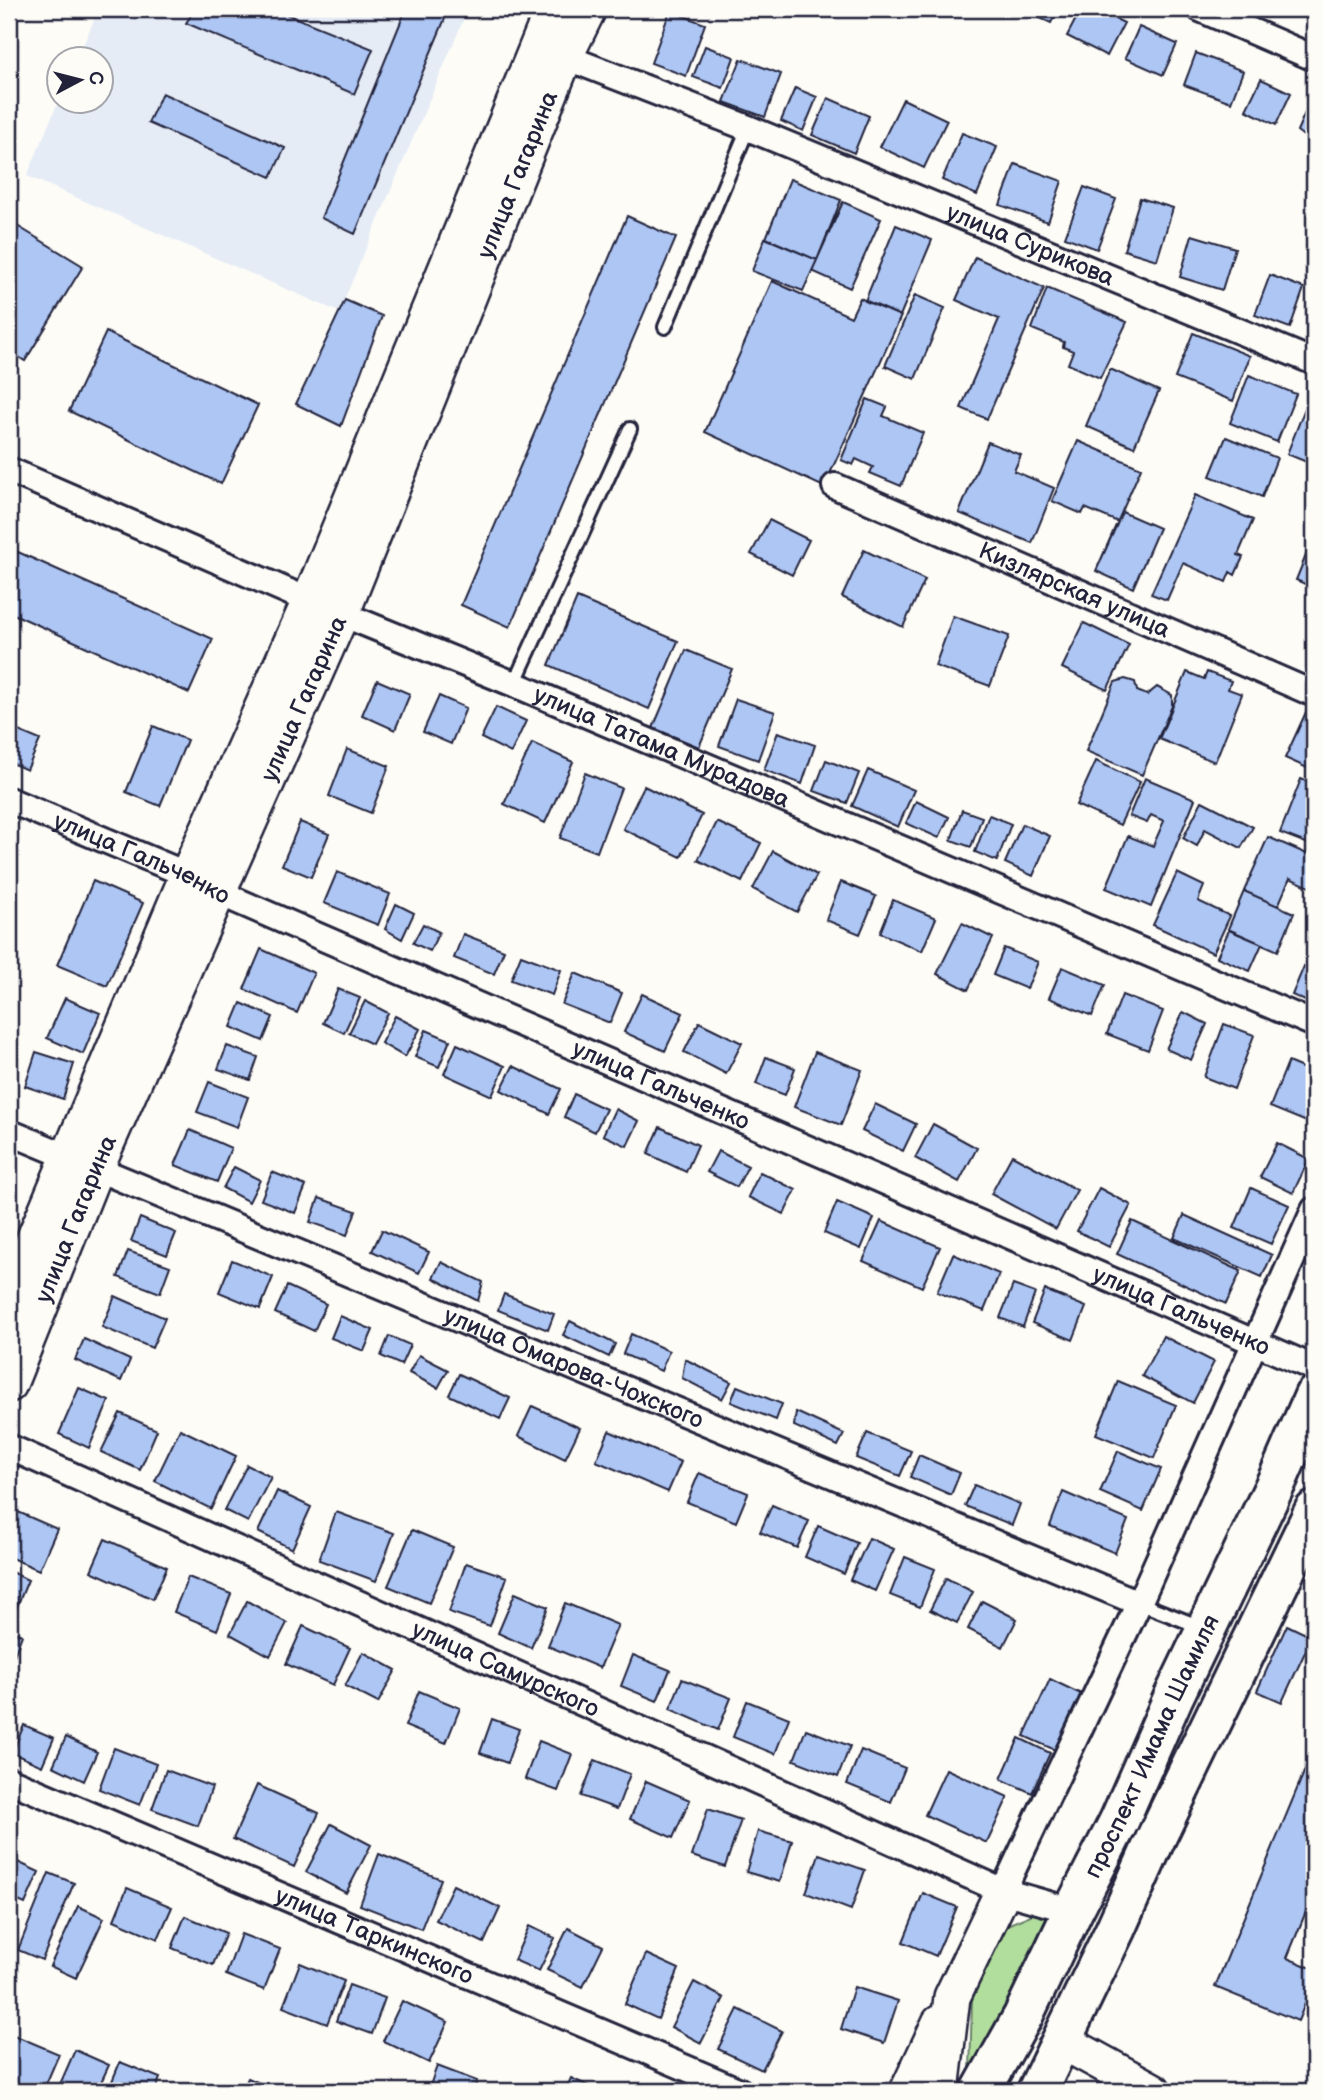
<svg xmlns="http://www.w3.org/2000/svg" width="1323" height="2100" viewBox="0 0 1323 2100" font-family="'Balsamiq Sans',sans-serif">
<rect width="100%" height="100%" fill="#fdfcf7"/>
<filter id="ink" filterUnits="userSpaceOnUse"><feTurbulence type="fractalNoise" baseFrequency=".0143" numOctaves="2"/><feDisplacementMap in="SourceGraphic" scale="14" xChannelSelector="R" yChannelSelector="G"/><feConvolveMatrix kernelMatrix="1 2 1 2 8 2 1 2 1" color-interpolation-filters="sRGB"/></filter>
<g filter="url(#ink)">
<path fill="#e5ecf6" d="M99,9h369l-129,303 -312,-136 32,-76 1,2h42v-42l-25,-1z"/>
<path fill="#b1de9c" stroke="#6a806c" stroke-width="2" d="M1040,1911l9,10 -79,152 2,-73 28,-72z"/>
<path fill="#adc6f4" stroke="#22223b" stroke-width="2" d="M195,9h79l99,40 -19,45 -168,-71z
M406,9h43l-94,225 -34,-16z
M1020,9h38l-7,14z
M1081,9h14l29,14 -17,33 -40,-20z
M1301,9h13v9l-15,-6z
M670,11l35,13 -19,52 -35,-13z
M1139,27l38,17 -14,31 -38,-17z
M705,46l29,11 -11,31 -30,-11z
M1196,53l47,18 -12,31 -47,-17z
M741,59l40,15 -16,43 -41,-15z
M1261,79l30,14 -15,32 -30,-15z
M795,88l22,9 -14,34 -22,-10z
M162,93l123,55 -14,29 -123,-54z
M828,98l41,18 -15,37 -42,-18z
M903,99l44,21 -23,48 -44,-21z
M1311,99l3,2v43l-17,-13z
M962,133l35,14 -20,48 -35,-15z
M1015,164l47,17 -14,41 -48,-17z
M790,179l51,21 -24,60 -51,-22z
M1084,187l32,12 -19,50 -32,-12z
M1140,198l33,10 -16,52 -33,-10z
M843,202l38,17 -31,69 -38,-17z
M627,216l49,22 -166,389 -49,-22z
M9,221l74,45 -58,95 -16,-10z
M896,225l36,15 -32,76 -35,-15z
M1192,235l43,13 -13,42 -42,-13z
M765,238l52,22 -14,31 -51,-20z
M975,257l69,31 -57,131 -26,-11 38,-89 -43,-19z
M1270,275l34,13 -14,40 -35,-13z
M772,281l79,36 9,-19 41,18 -77,171 -119,-55z
M1047,288l80,34 -27,56 -32,-14 5,-13 -10,-4 1,-5 -32,-13z
M915,295l30,13 -30,71 -30,-13z
M345,300l37,16 -41,110 -45,-22z
M106,332l152,73 -37,79 -152,-73z
M1193,333l57,23 -17,45 -58,-23z
M1110,369l49,22 -25,56 -48,-21z
M1249,375l47,19 -19,48 -47,-19z
M1309,398l5,3v64l-27,-11z
M867,399l20,8 -4,9 40,17 -22,53 -31,-13 3,-6 -17,-8 -3,6 -12,-5z
M1226,437l51,21 -15,39 -52,-21z
M1078,441l63,27 -45,103 22,-49 -33,-14 -3,6 -30,-13z
M988,442l33,13 -7,16 40,17 -22,55 -73,-30z
M1195,495l58,25 -15,35 5,2 -8,18 -5,-3 -4,10 -43,-19 -16,37 -16,-6z
M1122,512l37,16 -26,60 -37,-17z
M769,520l40,20 -17,35 -41,-21z
M1313,538h1v50l-18,-8z
M9,548l204,91 -24,54 -180,-81z
M864,550l61,30 -22,47 -61,-30z
M577,598l101,43 -29,68 -100,-44z
M953,616l56,20 -19,50 -55,-20z
M1084,623l45,22 -22,45 -45,-22z
M686,650l46,19 -33,78 -46,-19z
M1187,672l17,7 3,-7 24,9 -3,8 14,5 -27,68 -56,-23z
M1125,679l10,3 2,9 10,4 10,-8 15,8v11l-30,69 -56,-24 29,-69z
M377,680l33,14 -15,36 -33,-15z
M439,696l27,12 -15,36 -28,-12z
M736,699l39,13 -17,48 -39,-14z
M496,707l30,14 -15,32 -30,-15z
M1307,710l7,4v57l-29,-13z
M153,726l34,14 -27,66 -34,-14z
M9,727l31,13 -13,30 -18,-8z
M778,732l37,13 -13,39 -38,-14z
M532,743l41,19 -28,61 -41,-19z
M347,749l42,17 -18,47 -42,-17z
M826,760l33,13 -12,30 -33,-12z
M1096,761l44,21 -20,43 -44,-20z
M868,770l46,20 -16,37 -46,-21z
M585,773l36,15 -24,64 -37,-14z
M1145,778l50,21 -44,108 -45,-19 22,-52 25,10 11,-25 -13,-6 -4,8 -18,-7z
M1301,779l13,6v61l-34,-13z
M644,786l58,29 -21,42 -58,-28z
M916,801l33,16 -10,21 -33,-15z
M1202,801l51,26 -12,21 -36,-19 -8,17 -14,-8z
M962,810l20,7 -11,30 -20,-7z
M989,815l22,9 -14,37 -22,-9z
M300,822l29,12 -18,43 -29,-12z
M717,822l44,21 -19,39 -44,-22z
M1022,824l28,12 -17,40 -28,-13z
M1268,837l46,20v32l-24,-11 -12,28 -34,-15z
M773,851l44,24 -20,37 -44,-23z
M337,872l53,22 -12,31 -54,-22z
M1177,873l27,13 -6,15 32,15 -17,37 -60,-28z
M93,881l50,22 -36,83 -50,-21z
M841,882l35,14 -16,38 -34,-14z
M1244,891l50,22 -16,38 -50,-22z
M893,900l43,18 -14,33 -42,-18z
M396,904l18,9 -12,26 -17,-10z
M962,923l31,15 -25,52 -31,-16z
M423,924l16,8 -9,19 -17,-8z
M1229,930l33,14 -12,27 -33,-14z
M463,934l41,16 -10,24 -40,-16z
M1004,948l34,14 -11,27 -34,-14z
M261,949l53,24 -17,40 -53,-24z
M521,955l40,15 -9,25 -41,-15z
M1304,966l10,5v34l-22,-10z
M1062,967l43,18 -13,31 -43,-18z
M575,973l47,20 -12,30 -48,-19z
M338,989l22,9 -16,35 -21,-10z
M642,994l41,19 -18,38 -41,-19z
M1122,995l41,16 -15,39 -41,-16z
M65,998l35,15 -17,41 -36,-16z
M365,1001l23,12 -16,31 -23,-11z
M241,1003l32,14 -10,24 -32,-14z
M1183,1012l24,12 -16,36 -25,-11z
M395,1016l25,13 -15,28 -24,-14z
M699,1022l43,21 -16,31 -42,-22z
M1224,1024l30,11 -20,54 -30,-12z
M426,1030l24,10 -11,27 -24,-10z
M457,1044l48,22 -13,30 -48,-22z
M227,1046l31,11 -8,23 -32,-11z
M36,1052l38,12 -11,35 -38,-13z
M815,1052l47,18 -21,55 -47,-18z
M766,1057l29,11 -10,27 -29,-11z
M1288,1062l26,11v52l-44,-18z
M513,1066l48,23 -12,25 -48,-24z
M209,1082l39,15 -11,30 -40,-15z
M574,1094l32,15 -11,23 -31,-15z
M875,1104l41,20 -13,27 -41,-20z
M615,1109l24,12 -12,25 -24,-11z
M933,1124l44,24 -18,34 -44,-24z
M660,1127l38,18 -12,27 -38,-18z
M190,1130l41,18 -14,34 -42,-17z
M1277,1143l32,16 -16,34 -33,-16z
M718,1151l30,15 -11,21 -30,-15z
M1012,1155l65,35 -21,39 -65,-35z
M234,1167l26,13 -11,22 -26,-14z
M272,1172l34,14 -11,27 -34,-13z
M760,1172l36,18 -12,24 -36,-17z
M1099,1188l32,17 -22,42 -32,-16z
M1251,1188l38,17 -18,39 -37,-16z
M319,1198l37,13 -9,24 -37,-13z
M837,1202l37,16 -13,31 -37,-16z
M1184,1215l88,40 -10,22 -88,-39z
M140,1218l36,15 -9,22 -36,-14z
M881,1221l59,26 -18,40 -59,-26z
M1132,1221l109,50 -15,33 -109,-50z
M382,1230l47,22 -10,21 -47,-22z
M128,1251l42,15 -10,27 -42,-16z
M953,1254l46,20 -15,37 -47,-19z
M232,1260l41,17 -13,32 -41,-17z
M441,1262l42,20 -5,19 -45,-23z
M1013,1285l22,8 -12,34 -23,-9z
M287,1286l39,18 -12,27 -39,-18z
M1045,1290l41,17 -13,33 -41,-17z
M504,1294l50,20 -6,16 -50,-20z
M115,1296l50,22 -13,30 -50,-21z
M340,1316l33,14 -9,21 -33,-13z
M570,1321l45,23 -6,13 -46,-22z
M631,1334l38,17 -8,20 -38,-17z
M389,1336l21,9 -9,20 -20,-9z
M1163,1336l51,26 -21,41 -51,-27z
M84,1339l46,21 -9,21 -46,-21z
M419,1355l29,15 -10,18 -29,-15z
M685,1359l46,23 -9,17 -40,-21z
M459,1374l51,24 -10,21 -51,-24z
M1118,1381l58,24 -22,53 -58,-24z
M737,1386l45,18 -6,16 -45,-18z
M79,1388l30,13 -20,47 -30,-14z
M532,1406l48,22 -15,31 -47,-23z
M796,1412l48,22 -6,12 -44,-20z
M120,1413l37,17 -17,40 -39,-18z
M180,1429l56,27 -25,53 -56,-28z
M609,1431l72,31 -13,30 -72,-31z
M867,1433l44,18 -11,25 -44,-18z
M1118,1451l43,18 -18,42 -43,-19z
M919,1455l41,18 -9,22 -41,-18z
M247,1465l24,12 -23,45 -24,-12z
M699,1473l49,20 -12,29 -49,-20z
M974,1485l46,19 -8,21 -47,-19z
M277,1491l34,16 -19,42 -34,-17z
M1063,1492l65,28 -13,33 -65,-27z
M772,1505l37,16 -12,27 -37,-16z
M9,1508l48,21 -18,41 -30,-13z
M336,1512l58,21 -18,48 -57,-21z
M818,1526l39,17 -13,31 -39,-17z
M412,1530l41,17 -24,56 -41,-17z
M869,1538l25,11 -19,42 -25,-11z
M105,1539l62,28 -14,32 -62,-28z
M905,1557l30,12 -15,38 -30,-12z
M466,1563l41,14 -17,49 -41,-14z
M9,1571l19,9 -12,29 -7,-3z
M188,1577l43,17 -14,36 -43,-18z
M946,1578l27,14 -16,31 -27,-13z
M515,1593l33,14 -17,41 -33,-15z
M247,1601l40,22 -17,33 -40,-22z
M982,1601l35,18 -14,28 -35,-18z
M565,1603l53,22 -18,43 -52,-22z
M1287,1625l25,12 -30,65 -25,-11z
M303,1626l47,22 -17,37 -47,-21z
M9,1630l13,5 -12,31h-1z
M363,1652l33,18 -18,33 -33,-17z
M633,1655l37,15 -13,31 -36,-15z
M682,1679l49,19 -13,32 -48,-21z
M1050,1679l31,15 -26,56 -31,-14z
M419,1691l41,17 -14,35 -41,-17z
M747,1701l42,17 -14,36 -42,-17z
M492,1719l27,10 -12,34 -27,-10z
M24,1725l30,13 -12,28 -30,-13z
M806,1729l44,17 -12,31 -44,-17z
M66,1737l31,15 -13,29 -31,-15z
M1019,1738l31,15 -18,40 -31,-14z
M539,1741l33,13 -14,37 -33,-12z
M114,1748l42,16 -16,41 -41,-16z
M861,1750l44,18 -14,34 -44,-18z
M595,1760l35,14 -13,35 -36,-13z
M1309,1760l5,2v130l-27,66 27,11v13l-16,39 -83,-34z
M946,1769l62,28 -21,46 -62,-28z
M166,1770l46,17 -14,39 -46,-17z
M646,1781l44,19 -17,38 -43,-19z
M257,1785l62,28 -25,54 -61,-28z
M708,1809l33,11 -16,47 -33,-11z
M331,1824l40,21 -25,48 -40,-21z
M758,1831l34,10 -12,41 -34,-10z
M379,1854l62,25 -20,50 -61,-24z
M819,1854l46,16 -14,40 -45,-17z
M9,1858l30,14 -14,32 -16,-7z
M49,1873l25,10 -32,77 -24,-10z
M453,1885l47,23 -16,35 -48,-23z
M127,1888l45,19 -14,32 -44,-19z
M923,1893l34,14 -21,49 -33,-14z
M78,1906l26,12 -28,60 -26,-12z
M185,1916l41,17 -13,32 -41,-17z
M529,1926l26,12 -16,33 -25,-11z
M568,1928l35,18 -20,41 -36,-17z
M241,1934l39,15 -16,41 -38,-15z
M646,1954l33,15 -21,50 -33,-15z
M300,1963l44,18 -17,43 -44,-17z
M694,1982l30,16 -23,45 -30,-16z
M349,1985l36,13 -13,36 -36,-13z
M854,1987l44,14 -14,42 -43,-14z
M402,2001l46,21 -19,41 -46,-22z
M738,2009l44,22 -20,39 -44,-21z
M9,2033l50,21 -16,37h-25l-9,-4z
M75,2050l34,15 -12,26h-40z
M120,2062l40,16 -5,13h-47z
M437,2066l40,15 -4,10h-45z
M248,2078l30,13h-36z
M571,2078l28,13h-34z"/>
<g fill="none" stroke-linecap="round" stroke-linejoin="round">
<defs>
<path id="service" d="M665,327l83,-199
M514,684l116,-255
M1139,1603l62,24"/>
<g id="minor">
<path d="M1200,9l114,49"/>
<path id="s1" d="M550,51l198,77 566,234"/>
<path id="s2" d="M9,470l301,131 204,83 800,340"/>
<path id="s3" d="M835,486l479,208"/>
<path id="s4" d="M9,800l179,75 29,17 1097,476"/>
<path id="s5" d="M9,1132l1130,471"/>
<path id="s6" d="M9,1447l994,444 70,20"/>
<path id="s7" d="M9,1780l731,311"/>
<path d="M1003,1891l136,-288 175,-393"/>
</g>
<g id="secondary">
<path d="M9,1299l179,-424 122,-274 243,-592"/>
<path id="s8" d="M9,1384l86,-215 247,-557 222,-554 24,-49"/>
<path d="M1062,2041l91,50"/>
<path d="M908,2091l32,-68"/>
<path d="M941,2091l11,-94 51,-106"/>
</g>
<g id="primary">
<path id="s9" d="M981,2091l42,-75 50,-105 46,-90 54,-123 104,-217 37,-85"/>
<path d="M1037,2091l78,-161 41,-92 158,-327"/>
</g>
</defs>
<use href="#service" stroke="#22223b" stroke-width="18"/>
<use href="#minor" stroke="#22223b" stroke-width="30"/>
<use href="#secondary" stroke="#22223b" stroke-width="40"/>
<use href="#primary" stroke="#22223b" stroke-width="44"/>
<use href="#service" stroke="#fdfcf7" stroke-width="12"/>
<use href="#minor" stroke="#fdfcf7" stroke-width="24"/>
<use href="#secondary" stroke="#fdfcf7" stroke-width="35"/>
<use href="#primary" stroke="#fdfcf7" stroke-width="38"/>
</g>
</g>
<g text-anchor="middle" dominant-baseline="central" stroke-width="5" stroke-linejoin="round" paint-order="stroke">
<g font-size="24" fill="#22223b" stroke="#fdfcf7">
<text stroke="none"><textPath href="#s8" startOffset="1312">улица Гагарина</textPath></text>
<text stroke="none"><textPath href="#s1" startOffset="518">улица Сурикова</textPath></text>
<text stroke="none"><textPath href="#s3" startOffset="261">Кизлярская улица</textPath></text>
<text stroke="none"><textPath href="#s8" startOffset="746">улица Гагарина</textPath></text>
<text stroke="none"><textPath href="#s2" startOffset="709">улица Татама Мурадова</textPath></text>
<text stroke="none"><textPath href="#s4" startOffset="145">улица Гальченко</textPath></text>
<text stroke="none"><textPath href="#s4" startOffset="712">улица Гальченко</textPath></text>
<text stroke="none"><textPath href="#s8" startOffset="178">улица Гагарина</textPath></text>
<text stroke="none"><textPath href="#s4" startOffset="1279">улица Гальченко</textPath></text>
<text stroke="none"><textPath href="#s5" startOffset="612">улица Омарова-Чохского</textPath></text>
<text stroke="none"><textPath href="#s6" startOffset="544">улица Самурского</textPath></text>
<text stroke="none"><textPath href="#s9" startOffset="385">проспект Имама Шамиля</textPath></text>
<text stroke="none"><textPath href="#s7" startOffset="397">улица Таркинского</textPath></text>
</g>
</g>
<rect width="1323" height="2100" fill="none" stroke="#fdfcf7" stroke-width="35"/>
<rect x="18" y="18" width="1288" height="2065" fill="none" stroke="#22223b" stroke-width="2.5" filter="url(#ink)"/>
<g transform="translate(80 80) rotate(83)"><circle r="33" fill="#fdfcf7" stroke="#a5a5ac" stroke-width="2"/>
<path d="M0-5L12 26L0 18L-12 26Z" fill="#22223b"/>
<text y="-10" font-size="19" font-weight="bold" text-anchor="middle" fill="#22223b">С</text>
</g>
</svg>
